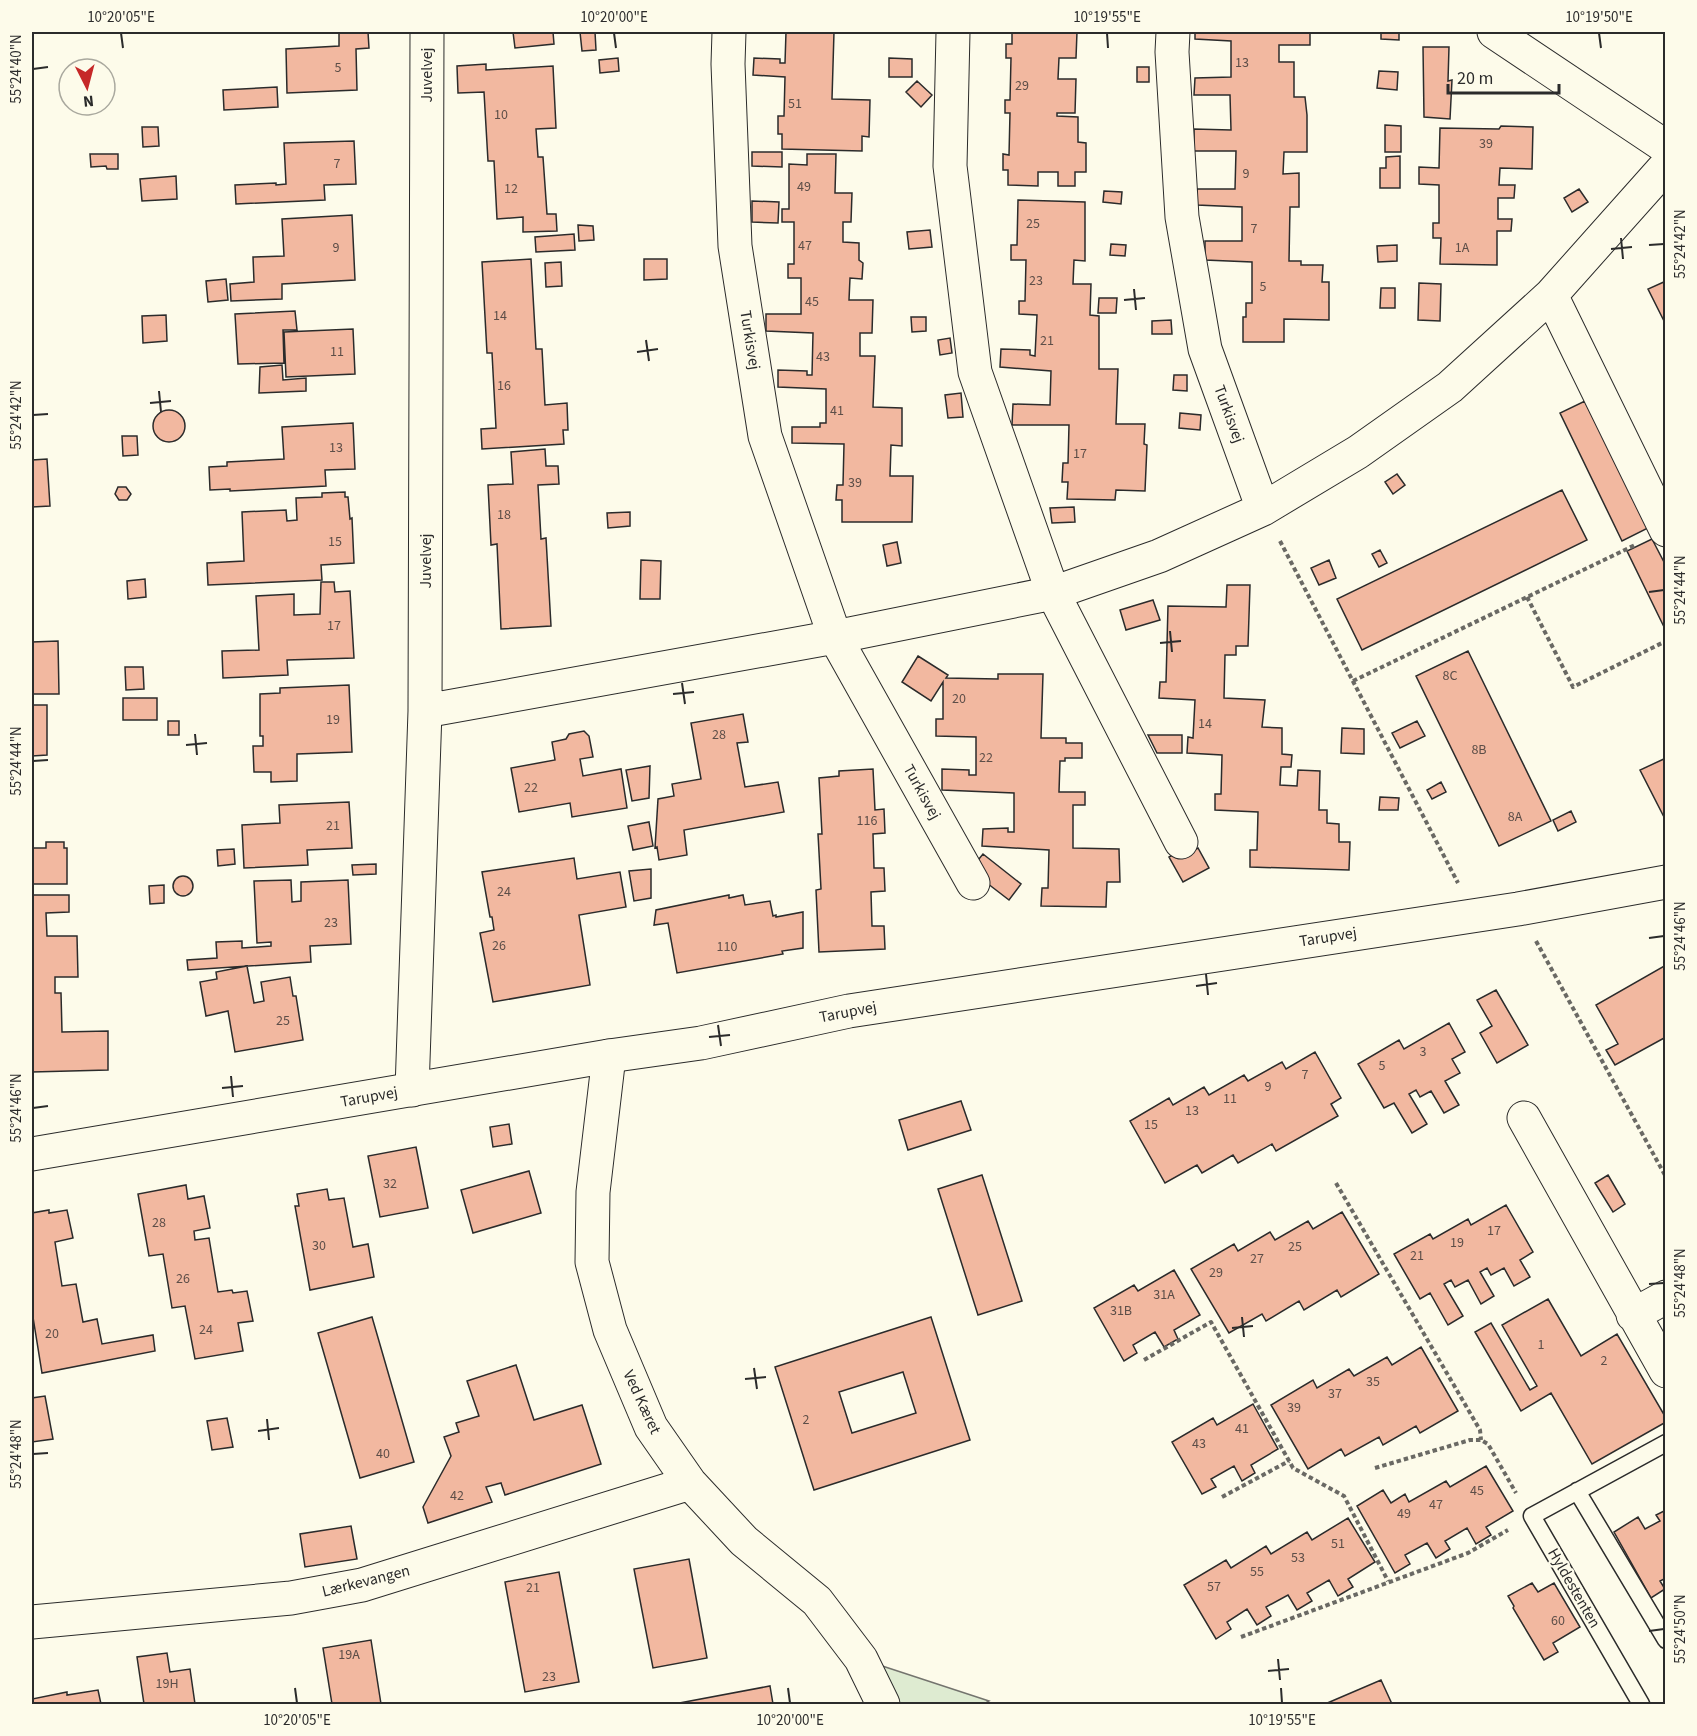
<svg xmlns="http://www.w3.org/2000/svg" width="1697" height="1736" viewBox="0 0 1697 1736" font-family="'Source Sans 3',sans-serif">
<rect width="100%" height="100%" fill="#fdfbea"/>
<path fill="#deebd1" stroke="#74746e" stroke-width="1.5" d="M861,1659l128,42 -5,3h-101z"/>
<path fill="#f2b8a0" stroke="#2b2b2b" stroke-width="1.5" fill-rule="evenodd" d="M339,32h29l1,16 -13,1 1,41 -70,3 -1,-44 53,-3z
M513,32h40l1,12 -39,4z
M580,32h15l1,18 -14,1z
M786,32h48l-2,67 38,1 -1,37 -7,-1v15l-80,-2v-15h-4v-18h6l1,-39 -32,-2 1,-17 26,1v4h5z
M1012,32h65l-1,26h-17l-1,21h18l-1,34h-18v3l21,1v25l8,1v29h-11v14h-17v-14h-20v14l-30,-1v-15h-5v-16l6,1 1,-42h-5v-13h5l1,-42h-5v-14h6z
M1195,32h115v13h-31v17h15v35h11l2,18v37h-23l-1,22 16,-1v34h-9l-1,54h12v4h22l-1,17h7v38l-45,-1v23h-41v-25h3v-14h6v-41l-47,-2v-19h37v-34l-45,-2v-16h38l1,-38h-42v-22l37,1 -1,-35h-36l1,-17 36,-1v-36l-36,-2z
M1381,32h18v8l-18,-1z
M1423,47h26l-1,34 4,-1 -2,39 -26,-2z
M618,58l1,13 -19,2 -1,-13z
M889,58l23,1v18h-23z
M486,64v6l67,-4 3,62 -20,1 2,28h5l4,57h9l1,17 -34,1v-15l-26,2 -3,-58h-6l-4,-69 -26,1 -1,-27z
M1137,67h12v15h-12z
M1379,71l19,1 -1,18 -20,-2z
M917,81l15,14 -11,12 -15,-15z
M277,87l1,20 -54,3 -1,-20z
M1385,125l16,1v26h-16z
M1501,126l32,1 -1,42 -32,-1 -1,17h16l-1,13h-16v21h14l-1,12h-14v34l-57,-1 1,-26h-8v-15h6v-38l-20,-1v-17l20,1 1,-40 59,1z
M142,127h16l1,19 -16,1z
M354,141l2,43 -32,1 1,15 -89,4 -1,-19 41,-2v2l10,-1 -2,-41z
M752,152h30v15l-30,-1z
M90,154h28v15h-11l-1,-3 -15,1z
M807,154h29l-1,39h17l-1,29h-8v20l16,1v17l4,3 -1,16 -12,-1 -1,22h24l-1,33h-12v23h15l-2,51 29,1v38l-11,-1 -1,31h23l-1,46h-70v-22h-6l1,-15h6l1,-41 -52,-1v-16h28v-4h6v-34l-48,-2v-17l29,1v4h5l1,-42 -47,-2v-17h35v-36h-13v-14h6v-42h-12v-13h7v-45l18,1z
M1400,156v32h-20v-20h6v-11z
M176,176l1,23 -35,2 -2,-22z
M1579,189l9,13 -16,10 -8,-14z
M1104,191l18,1 -1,12 -18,-2z
M1018,200l67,2v59l-11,-1 -1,24h18l-1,31 9,1v53h19l-2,55h29l-1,20 3,1 -2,46 -29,-1 -1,10 -48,-1 1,-17h-6l1,-19h5l1,-38h-57l1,-21 37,1 1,-34 -51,-4 1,-18 29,1v5l5,1 2,-41 -18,-1v-13h6l1,-41h-15v-15h6z
M752,201l27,1 -1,21 -26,-1z
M352,215l3,65 -73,4v15l-51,2 -1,-17 24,-2 -1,-25 31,-1 -2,-37z
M578,225l15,1 1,14 -15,1z
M930,230l2,17 -23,2 -2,-17z
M574,234l1,16 -39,2 -1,-15z
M1111,244l15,1 -1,11 -15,-1z
M1397,245v16l-19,1 -1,-16z
M531,259l5,90h6l3,56 22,-2 1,27h-5l1,14 -82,5 -1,-20 15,-1 -4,-75h-5l-5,-91z
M644,259h23v20l-23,1z
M561,262l1,24 -16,1 -1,-24z
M226,279l2,21 -20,2 -2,-21z
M1666,281v44l-18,-36z
M1419,283l22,1 -1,37 -22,-1z
M1381,288h14v20h-15z
M1099,298h18l-1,15h-18z
M295,311l2,19h-14l1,33 -46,1 -3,-50z
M166,315l1,26 -24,2 -1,-27z
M911,317h15v14l-14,1z
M1171,320l1,14h-20v-13z
M353,329l2,45 -69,3 -2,-45z
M950,338l2,15 -12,2 -2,-15z
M282,365l1,15 23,-2v13l-47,2 1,-26z
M1174,375h13v16l-14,-1z
M961,393l2,24 -15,1 -3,-23z
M1585,401l63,127 -26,13 -62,-128z
M153 426a16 16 0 1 1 32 0a16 16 0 1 1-32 0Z
M1180,413l21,2 -1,15 -21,-2z
M353,423l2,46 -30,1 1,16 -96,5v-2l-20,1 -1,-23 18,-1v-4l57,-3 -2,-32z
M122,436h15l1,19 -15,1z
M545,449l1,17h12l1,18 -21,1 3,54 5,-1 5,88 -50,3 -4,-85 -6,1 -3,-60 25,-1 -2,-32z
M47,459l3,47 -18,1v-47z
M1397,474l8,11 -12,9 -8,-12z
M118,487h8l5,7 -4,6h-8l-4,-6z
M1562,490l25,50 -225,110 -25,-51z
M345,492v5h3l2,22 2,-1 2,45 -33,2 1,15 -114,5 -1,-22 37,-2 -2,-49 44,-2 1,11 10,-1 -1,-22 26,-1v-4z
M1074,507l1,15 -23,1 -2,-15z
M630,512v14l-22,2 -1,-15z
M1652,539l14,27 -1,63 -38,-78z
M897,542l4,21 -14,3 -4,-21z
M1380,550l7,13 -8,4 -7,-13z
M641,560l20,1 -1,38h-20z
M1329,560l7,18 -17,7 -8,-17z
M145,579l1,18 -18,2 -1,-18z
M321,582h13l1,10 15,-1 4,67 -67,2 1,15 -65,3 -1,-27 37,-1 -3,-54 38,-2v21l26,-1z
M1227,585h23l-2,61h-12v9h-11l-1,43 41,2 -3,27 20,1v26l10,1 -1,12h-10l-1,18 17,1 1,-16 22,1 -1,39h8v13l12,1v18h11l-1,28 -99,-3v-17h7l1,-38 -43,-2v-16h6l1,-39 -35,-2 1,-16 5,1 2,-38 -36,-2 1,-16h6l2,-76 58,1z
M1153,600l7,20 -34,10 -6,-20z
M58,641l1,53h-27v-52z
M1468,651l83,170 -52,25 -83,-170z
M918,656l30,19 -2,3 52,1v-5h45l-2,64h25v5h16v15h-17v3h-5l-1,31h26v13h-12v43l46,1 1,33h-13l-1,25 -65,-1 1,-18h6l1,-38 -67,-4 1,-17 25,-1v4h6v-39l-72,-3v-21l27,1v5h7v-38l-40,-1v-17h7v-37l-12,19 -29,-19z
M125,667h18l1,22 -18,1z
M349,685l3,67 -55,2v27l-26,1v-10h-17l-1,-26h10v-10h-3v-42l20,-1v-5z
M123,698h34v22h-34z
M32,705h15v50l-15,1z
M743,714l5,28 -11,1 8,44 33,-5 6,30 -100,18 3,25 -28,5 -2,-13 -2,1 3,-49 16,-3 -2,-12 29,-5 -10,-56z
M168,721h11v14h-11z
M1417,721l8,15 -25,12 -8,-15z
M1342,728l22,1v25l-23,-1z
M584,731l5,5 4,21 -13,2 3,17 38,-7 6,39 -55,9 -2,-14 -51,9 -8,-44 44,-8 -3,-18 14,-3 3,-5z
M1148,735h34v18h-25z
M1666,758v63l-26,-51z
M650,766l-1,32 -17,3 -6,-31z
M873,769l2,41 9,-1 1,24 -12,1 1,34h10l1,23 -14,1 1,34h12l1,23 -66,3 -3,-62 5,-1 -3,-55h4l-3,-56 20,-2v-5z
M1441,782l5,10 -14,7 -5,-9z
M1380,797l19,1 -1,12h-19z
M349,802l3,46 -45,2 1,15 -64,3 -2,-43 38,-2 -1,-18z
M1571,811l5,11 -18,9 -5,-11z
M649,822l4,24 -20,4 -5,-24z
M46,842h18v6h3v36h-35v-36h14z
M1185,848l3,5 10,-5 11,20 -26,14 -14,-25z
M234,849l1,15 -17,2 -1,-16z
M983,854l38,30 -12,16 -39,-30z
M574,858l3,21 43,-7 6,35 -47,8 11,70 -97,17 -13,-69 14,-3 -2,-13h-2l-8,-45z
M376,864v10l-23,1 -1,-10z
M651,869v29l-17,3 -5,-30z
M173 886a10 10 0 1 1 20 0a10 10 0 1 1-20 0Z
M291,880l1,22 9,-1v-19l47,-2 3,64 -41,2 1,16 -123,8 -1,-10 30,-2 -1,-16 26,-1v7l29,-2v-4l-14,1 -3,-62z
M164,885v18l-14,1 -1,-18z
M32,895h37v17l-23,1 1,23h30l1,41h-23v16h6l1,39 46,-1v39l-76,2z
M729,895v3l14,-3 2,10 25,-4 3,15 3,-1v2l27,-5v36l-21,3 1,3 -106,19 -9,-50 -14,2 2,-15z
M1666,965v72l-51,28 -9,-15 12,-6 -22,-39z
M247,966l7,37 10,-2 -3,-19 29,-5 3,19h3l7,44 -68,12 -7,-41 -22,5 -6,-34 17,-3 -1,-7z
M1496,990l32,55 -31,18 -17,-30 12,-7 -15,-26z
M1449,1023l16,29 -13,7 8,14 -15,8 14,24 -15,8 -13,-22 -11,6 -4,-7 -7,4 18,30 -15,9 -18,-30 -10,5 -26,-44 41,-24 5,9z
M1315,1052l26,46 -10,6 7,12 -62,35 -4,-7 -34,19 -5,-8 -31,18 -5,-8 -32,18 -35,-62 39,-23 4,7 31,-18 5,8 35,-20 4,6 34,-19 4,7z
M961,1101l10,29 -63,20 -9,-30z
M509,1124l3,20 -19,3 -3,-20z
M416,1147l12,61 -48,9 -12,-61z
M529,1171l12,42 -68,20 -12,-43z
M982,1175l40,126 -44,14 -40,-126z
M1608,1175l17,29 -12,8 -18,-29z
M186,1185l2,14 16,-3 6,32 -16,3 1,9 14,-2 9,54 14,-2 1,3 14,-2 6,30 -15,2 5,28 -48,8 -10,-53 -13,2 -9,-54 -14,2 -11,-62z
M327,1189l2,11 15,-2 9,49 15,-3 6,33 -64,13 -15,-84h4l-2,-12z
M1506,1205l27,47 -13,8 10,17 -16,9 -10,-18 -13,7 -4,-7 -7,4 14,24 -13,8 -13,-24 -13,7 -4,-7 -7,4 19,32 -15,9 -18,-32 -10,6 -26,-45 36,-20 3,5 35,-20 3,6z
M49,1210v3l18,-3 6,28 -18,4 7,44 14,-2 7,38 14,-3 5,25 51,-9 2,16 -113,22 -10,-62v-98z
M1342,1212l37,62 -38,23 -4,-7 -33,20 -5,-9 -33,20 -4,-7 -33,19 -38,-64 43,-25 4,7 32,-19 5,8 33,-19 5,8z
M1174,1270l26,45 -26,15 4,9 -14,8 -9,-15 -22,13 4,8 -13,8 -30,-53 40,-23 4,6z
M1548,1299l33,57 36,-22 49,84v4l-74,42 -41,-71 -30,18 -46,-79 16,-9 39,67 7,-4 -35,-61z
M372,1317l42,145 -54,16 -42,-145z
M931,1317l39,123 -156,50 -39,-123zM903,1372l13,41 -64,20 -13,-41z
M1421,1347l37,64 -38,22 -4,-7 -33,19 -4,-8 -34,19 -4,-7 -33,20 -37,-64 42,-25 4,8 32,-19 5,7 33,-19 5,8z
M516,1365l18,55 48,-15 19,59 -96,31 -4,-12 -15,4 6,15 -64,21 -5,-16 28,-51 -7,-19 15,-5 -3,-9 23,-7 -12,-35z
M45,1396l8,43 -21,3v-44z
M1253,1404l25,45 -27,16 4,8 -13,8 -8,-15 -23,13 5,8 -14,7 -30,-52 41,-24 4,7z
M227,1418l6,29 -21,3 -5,-29z
M1486,1466l27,45 -27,16 5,8 -15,9 -9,-16 -22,13 5,8 -14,9 -9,-15 -22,12 5,9 -15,9 -38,-67 26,-16 8,13 14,-9 4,8 37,-21 4,6z
M1666,1510v68l-6,3 5,8 -14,9 -37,-66 24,-15 7,12 15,-8 -4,-6z
M1348,1518l27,44 -27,17 5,8 -15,9 -9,-16 -22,13 5,8 -15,9 -9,-15 -22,12 5,9 -14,9 -10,-16 -20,13 4,7 -15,10 -32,-54 42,-25 5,8 35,-22 5,8 36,-22 5,8z
M351,1526l6,33 -52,8 -5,-33z
M689,1559l18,99 -54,10 -19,-99z
M559,1572l20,110 -54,10 -20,-110z
M1532,1583l6,9 16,-9 26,44 -27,16 5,9 -14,8 -31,-52 1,-2 -6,-10z
M371,1640l10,64h-49l-9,-56z
M167,1653l3,19 20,-3 5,35h-51l-7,-47z
M1381,1680l11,24h-67z
M770,1686l3,18h-99z
M98,1690l3,14h-69v-5l35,-7v3z"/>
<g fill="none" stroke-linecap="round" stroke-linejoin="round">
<defs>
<path id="lane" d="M1577,1491l89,149
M1641,1704l-109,-188 134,-73"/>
<path id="street" d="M729,32l-1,32 7,182 30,190 70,201 138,246
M953,32l-3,134 25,206 78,221 128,249
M1173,32l-1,20 10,165 23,132 58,160
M1494,32l172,115
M1551,295l115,235
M425,711l410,-74 218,-44 106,-37 104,-47 95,-57 92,-65 101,-92 115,-129
M609,1056l-16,136 -1,70 18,68 41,97 39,56 54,58 73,60 44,58 22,45
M412,1090l13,-379 2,-679
M1524,1118l142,253
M1633,1315l33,-18
M32,1622l259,-24 71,-13 328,-102"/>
<path id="secondary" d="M32,1154l577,-98 92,-13 148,-32 669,-102 148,-27"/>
</defs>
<use href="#lane" stroke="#2b2b2b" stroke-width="19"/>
<use href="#street" stroke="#2b2b2b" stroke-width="35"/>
<use href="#secondary" stroke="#2b2b2b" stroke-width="35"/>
<path stroke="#6a6964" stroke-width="4" stroke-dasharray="4.5 3" stroke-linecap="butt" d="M1280,541l178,342
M1527,597l46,90 93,-46
M1353,681l282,-136
M1536,941l130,236
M1336,1183l144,247 1,10
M1144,1360l67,-38 82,146 51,28 44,85
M1375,1468l95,-28h11l7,4 28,49
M1222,1497l67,-36
M1241,1637l227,-84 40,-23"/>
<use href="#lane" stroke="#fdfbea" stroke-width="16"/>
<use href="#street" stroke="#fdfbea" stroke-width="33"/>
<use href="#secondary" stroke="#fdfbea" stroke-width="33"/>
</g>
<path fill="none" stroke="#2b2b2b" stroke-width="2" d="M121,33l2,15M614,33l2,15M1107,33l1,15M1599,33l2,15M33,69l15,-2M1621,238l2,21M1649,245l15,-1M1611,249l21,-2M1134,289l2,21M1124,300l21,-2M646,340l3,21M637,352l21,-3M159,391l2,21M150,403l21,-2M33,415l15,-1M1649,592l15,-2M1170,631l2,21M1160,643l21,-2M682,683l3,21M673,694l21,-2M195,734l2,21M186,745l21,-2M33,761l15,-1M1649,938l15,-2M1206,974l2,21M1196,986l21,-3M718,1025l3,21M709,1037l21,-2M231,1076l2,21M222,1088l21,-2M33,1108l15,-2M1649,1284l15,-1M1242,1317l2,20M1232,1328l21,-2M754,1368l3,21M745,1379l21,-2M267,1419l2,21M258,1431l21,-3M33,1454l15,-1M1649,1631l15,-2M1278,1659l2,21M1268,1671l21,-2M295,1688l2,15M788,1688l2,15M1281,1688l1,15"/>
<g text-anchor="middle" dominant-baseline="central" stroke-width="4.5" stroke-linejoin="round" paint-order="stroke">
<g font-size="14" fill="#5d4e48">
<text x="1242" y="63">13</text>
<text x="338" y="68">5</text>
<text x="1022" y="86">29</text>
<text x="795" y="104">51</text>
<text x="501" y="115">10</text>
<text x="1486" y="144">39</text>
<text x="337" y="164">7</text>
<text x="1246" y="174">9</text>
<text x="804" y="187">49</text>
<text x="511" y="189">12</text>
<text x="1033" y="224">25</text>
<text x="1254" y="229">7</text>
<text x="805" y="246">47</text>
<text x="336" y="248">9</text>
<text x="1462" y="248">1A</text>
<text x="1036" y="281">23</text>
<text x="1263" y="287">5</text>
<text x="812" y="302">45</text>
<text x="500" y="316">14</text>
<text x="1047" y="341">21</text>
<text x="337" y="352">11</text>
<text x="823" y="357">43</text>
<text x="504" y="386">16</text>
<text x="837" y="411">41</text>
<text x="336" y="448">13</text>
<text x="1080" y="454">17</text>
<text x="855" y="483">39</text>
<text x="504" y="515">18</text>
<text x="335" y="542">15</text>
<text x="334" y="626">17</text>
<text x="1450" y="676">8C</text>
<text x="959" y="699">20</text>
<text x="333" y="720">19</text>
<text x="1205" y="724">14</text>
<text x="719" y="735">28</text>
<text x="1479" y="750">8B</text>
<text x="986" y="758">22</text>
<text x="531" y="788">22</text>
<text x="1515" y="817">8A</text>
<text x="867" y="821">116</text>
<text x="333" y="826">21</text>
<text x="504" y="892">24</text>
<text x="331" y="923">23</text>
<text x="499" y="946">26</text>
<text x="727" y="947">110</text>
<text x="283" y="1021">25</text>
<text x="1423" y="1052">3</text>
<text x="1382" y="1066">5</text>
<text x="1305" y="1075">7</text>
<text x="1268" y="1087">9</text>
<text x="1230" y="1099">11</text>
<text x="1192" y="1111">13</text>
<text x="1151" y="1125">15</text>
<text x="390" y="1184">32</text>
<text x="159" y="1223">28</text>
<text x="1494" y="1231">17</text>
<text x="1457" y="1243">19</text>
<text x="319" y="1246">30</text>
<text x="1295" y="1247">25</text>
<text x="1417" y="1256">21</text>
<text x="1257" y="1259">27</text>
<text x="1216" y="1273">29</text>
<text x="183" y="1279">26</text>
<text x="1164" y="1295">31A</text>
<text x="1121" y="1311">31B</text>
<text x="206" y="1330">24</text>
<text x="52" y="1334">20</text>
<text x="1541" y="1345">1</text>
<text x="1604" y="1361">2</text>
<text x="1373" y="1382">35</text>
<text x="1335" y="1394">37</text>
<text x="1294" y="1408">39</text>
<text x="806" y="1420">2</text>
<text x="1242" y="1429">41</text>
<text x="1199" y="1444">43</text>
<text x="383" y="1454">40</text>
<text x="1477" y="1491">45</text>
<text x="457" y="1496">42</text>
<text x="1436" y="1505">47</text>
<text x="1404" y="1514">49</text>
<text x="1338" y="1544">51</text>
<text x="1298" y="1558">53</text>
<text x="1257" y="1572">55</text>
<text x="1214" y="1587">57</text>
<text x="533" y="1588">21</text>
<text x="1558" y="1621">60</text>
<text x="349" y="1655">19A</text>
<text x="549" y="1677">23</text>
<text x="167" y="1684">19H</text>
</g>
<g font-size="16" fill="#2b2b2b" stroke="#fdfbea">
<text transform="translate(427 75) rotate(-90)">Juvelvej</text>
<text transform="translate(750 340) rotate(81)">Turkisvej</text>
<text transform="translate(1229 414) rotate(70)">Turkisvej</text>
<text transform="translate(426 561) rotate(-90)">Juvelvej</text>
<text transform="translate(922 792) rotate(61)">Turkisvej</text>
<text transform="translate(1328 937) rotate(-9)">Tarupvej</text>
<text transform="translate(848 1012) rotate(-11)">Tarupvej</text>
<text transform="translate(369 1097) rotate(-10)">Tarupvej</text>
<text transform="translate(642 1402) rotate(65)">Ved Kæret</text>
<text transform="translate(366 1581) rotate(-14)">Lærkevangen</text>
<text transform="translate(1574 1588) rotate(60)">Hyldestenten</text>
</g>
</g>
<rect width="1697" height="1736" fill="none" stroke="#fdfbea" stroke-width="66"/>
<g transform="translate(87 87) rotate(174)"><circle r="28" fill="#fdfbea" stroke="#a9a89e" stroke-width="1.5"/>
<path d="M0-4.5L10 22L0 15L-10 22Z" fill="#c62828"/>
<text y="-9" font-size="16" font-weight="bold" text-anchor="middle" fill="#2b2b2b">N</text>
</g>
<path d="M1448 84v9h111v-9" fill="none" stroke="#2b2b2b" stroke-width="3"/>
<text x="1457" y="84" font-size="18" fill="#2b2b2b" stroke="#fdfbea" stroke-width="4.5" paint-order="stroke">20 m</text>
<rect x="33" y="33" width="1631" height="1670" fill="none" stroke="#2b2b2b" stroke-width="2"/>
<g font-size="15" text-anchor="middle" fill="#2b2b2b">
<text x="121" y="22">10°20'05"E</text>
<text x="614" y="22">10°20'00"E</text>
<text x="1107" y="22">10°19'55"E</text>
<text x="1599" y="22">10°19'50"E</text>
<text transform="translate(16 69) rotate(-90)" y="5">55°24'40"N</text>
<text transform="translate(1680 244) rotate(-90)" y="5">55°24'42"N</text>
<text transform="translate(16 415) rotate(-90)" y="5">55°24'42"N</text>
<text transform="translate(1680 590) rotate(-90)" y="5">55°24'44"N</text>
<text transform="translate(16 761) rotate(-90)" y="5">55°24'44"N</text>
<text transform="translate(1680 936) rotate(-90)" y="5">55°24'46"N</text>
<text transform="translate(16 1108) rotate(-90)" y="5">55°24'46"N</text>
<text transform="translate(1680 1283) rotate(-90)" y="5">55°24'48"N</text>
<text transform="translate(16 1454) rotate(-90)" y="5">55°24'48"N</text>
<text transform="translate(1680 1629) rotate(-90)" y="5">55°24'50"N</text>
<text x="297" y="1725">10°20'05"E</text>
<text x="790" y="1725">10°20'00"E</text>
<text x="1282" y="1725">10°19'55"E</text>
</g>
</svg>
